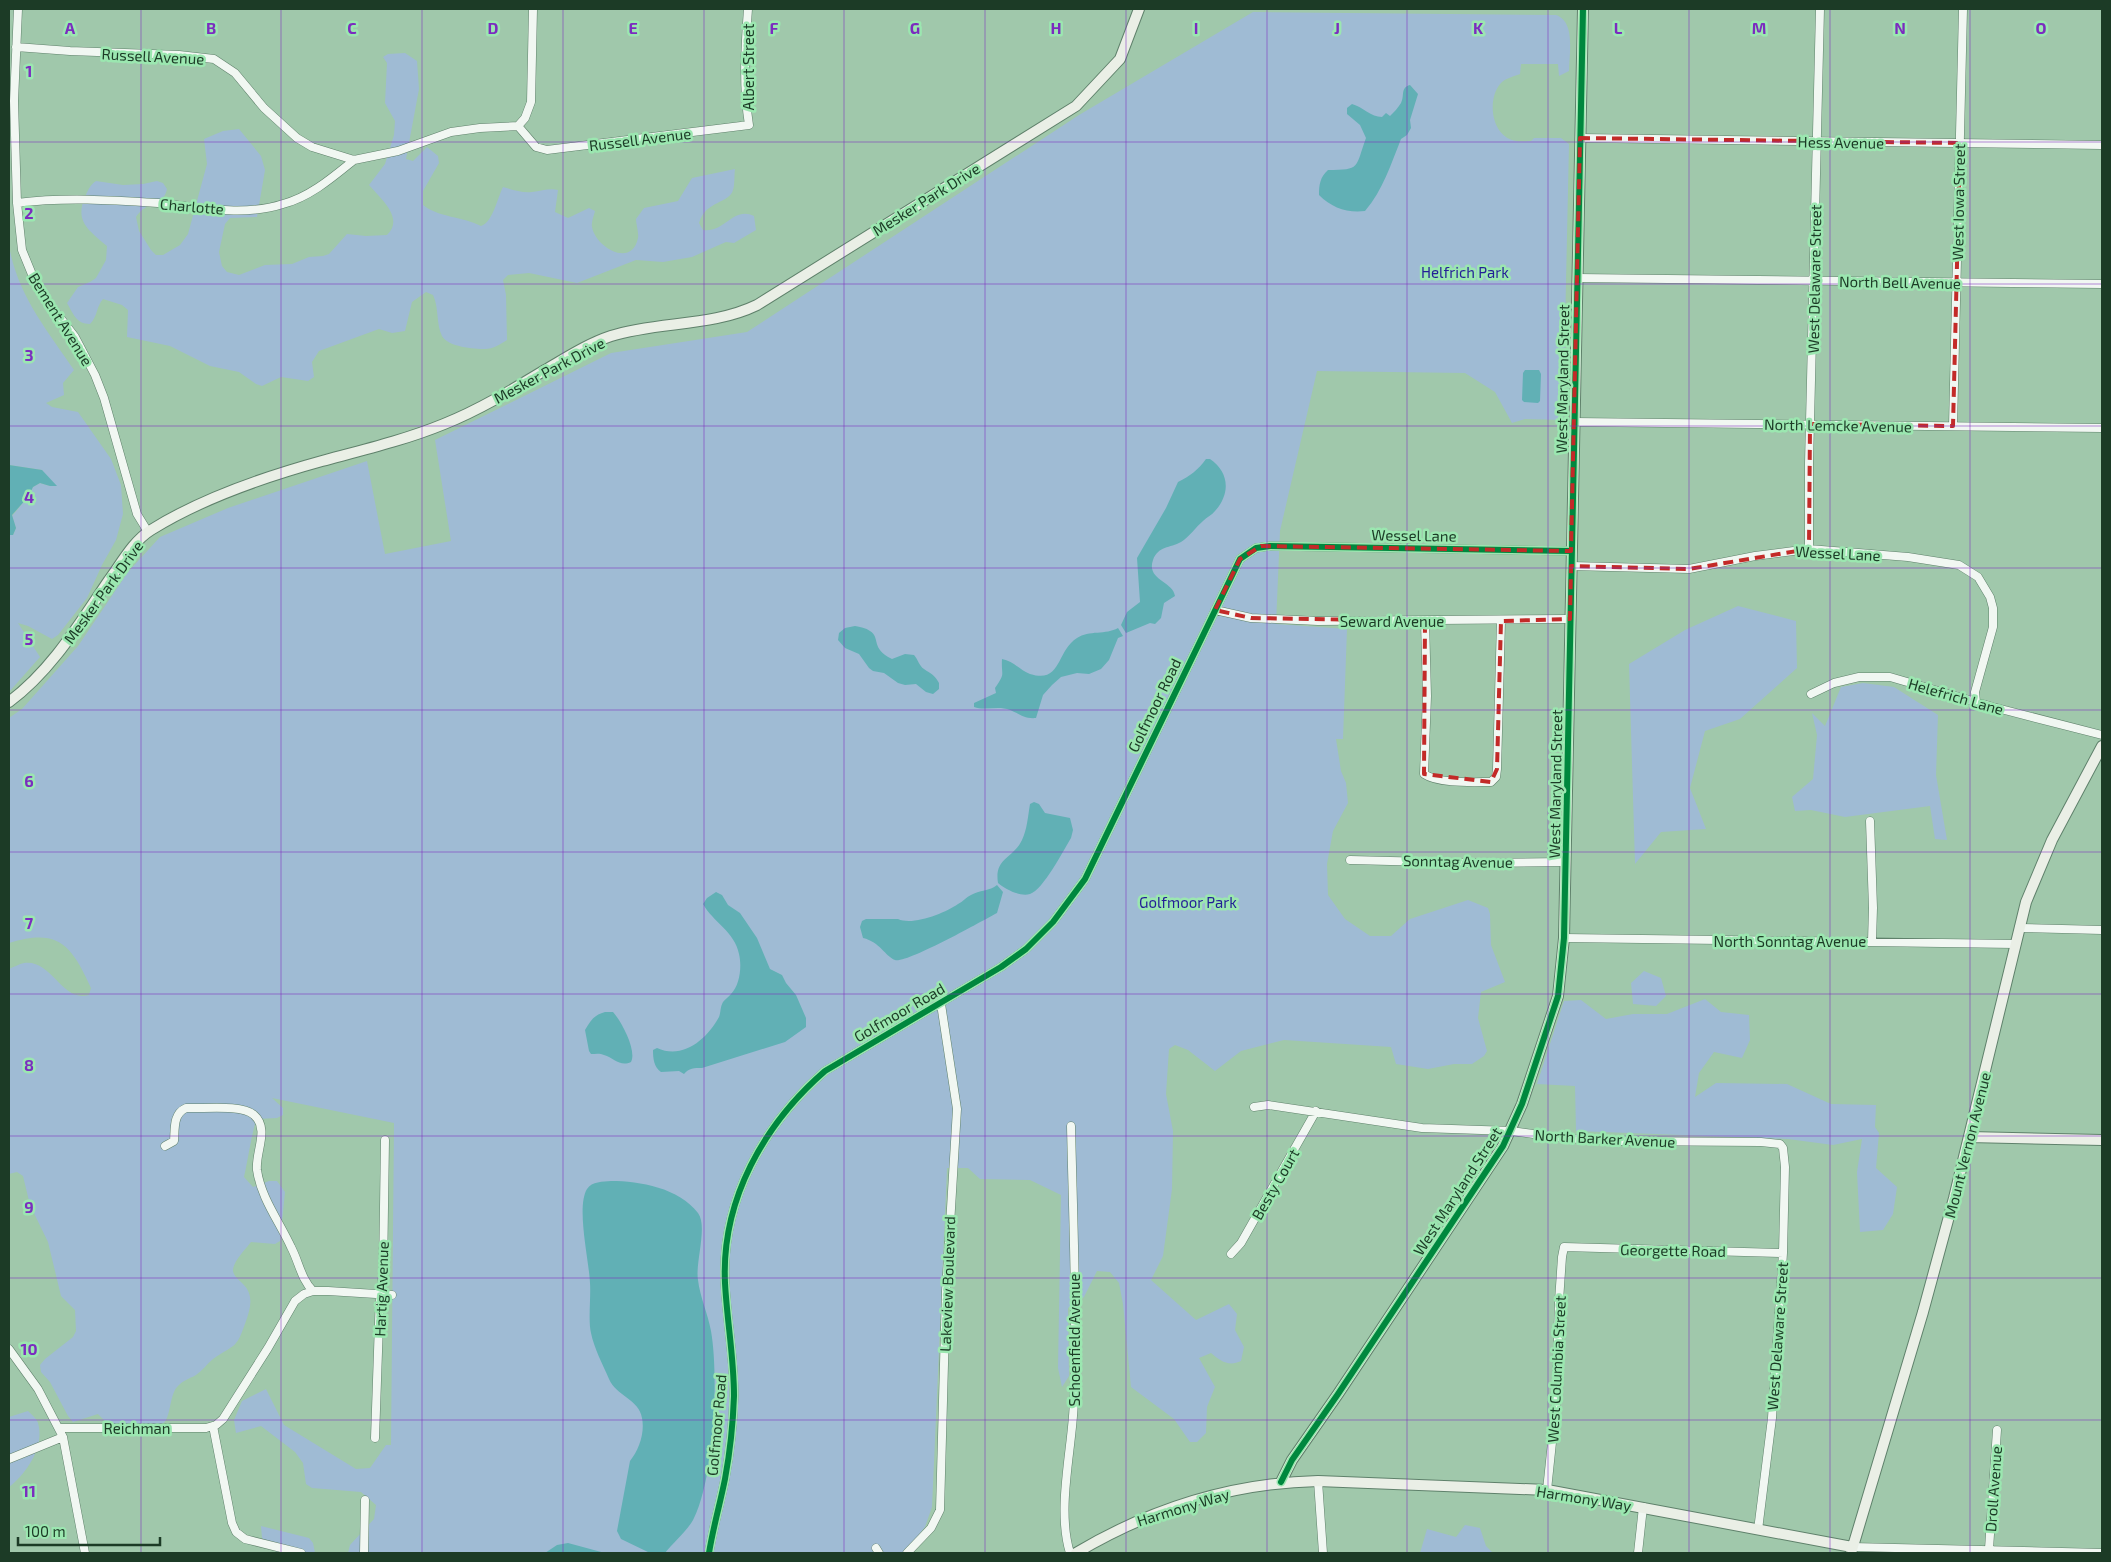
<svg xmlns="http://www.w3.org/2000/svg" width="2111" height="1562" viewBox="0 0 2111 1562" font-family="'Exo 2',sans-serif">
<rect width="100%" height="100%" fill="#a0c8ab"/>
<path fill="#9fbbd4" d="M1253,12l303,3c20,7 13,39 13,56l-10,5 -1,-12h-37l-1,10c-5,2 -13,4 -18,8 -15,14 -12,51 10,58 5,2 14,1 19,1l3,-3h27l8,6 -6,276 -38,-1 -13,4 -17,-31 -30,-19 -148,-2 -37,160 -4,93 71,5 -4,110h-7l5,32 5,12 2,20 -15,28 -6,33 1,31 17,24 25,17h21l19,-17 58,-19 20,8 2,6 1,31 14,37 -24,10 -3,26 9,33 -3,5 -12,8h-18l-26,5 -32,-5 -5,-17 -107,-7 -43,11 -26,20 -27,-21 -13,-5 -6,4 -3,45 7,37 -1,58 -9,67 -12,24 45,40 33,-16 8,10 -2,16 9,17 -3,14c-12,6 -21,0 -30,-8l-12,5 16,29 -8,20 -1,26 -9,9h-7l-16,-23 -43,-32 -8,-83 -4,-21 -9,-11 -13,-1 -13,26 -16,11 1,68 -7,11 -4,-19 3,-173 -31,-15 -50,-1 -12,-11h-21l-15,339 -7,20 -21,26h-556l2,-8 24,-26 2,-14 -15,-13 -49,-4 -6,-4 -3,-21 -8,-11 -34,-26 -25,7 -2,-13 8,-19 24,-12 18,36 72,44 14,-1 16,-23h5l3,-322 -122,-25 11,10v7l-6,3 -20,1c-4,6 -10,47 -13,58l9,10 16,-6h8l8,11 -5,49 -5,3 -24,-2c-5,7 -18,19 -18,29 1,5 5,8 9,12 12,11 9,24 4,38 -10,29 -10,22 -33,38 -6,5 -11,12 -17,16 -7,4 -13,5 -19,12 -8,9 -6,33 -15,37 -8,5 -43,3 -52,-1 -5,-1 -9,-6 -12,-9l-25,8 -5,-6 -18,-34 -9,-10 -1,-7 5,-6 28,-22 3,-6 -1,-21 -14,-14 -13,-54 -18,-37 -7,-29 -6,-4 -8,2v-205c5,-2 10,-5 15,-6 28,-4 38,40 65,32l2,-7c-20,-44 -33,-60 -82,-45v-225l13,-9 56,-63 50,-74 32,-35 68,-29 139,-47 18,93 66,-13 -16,-101 176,-87 136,-21 332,-217z
M405,53l12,8 2,28 -13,70 7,2 14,-14 11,9 1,7 -16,28v14c14,12 41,12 58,21 12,-4 16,-27 22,-39 10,3 19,6 29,5 10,-1 17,-4 26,-2l-3,22 13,6 21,-10 6,3c-1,5 -4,11 -3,16 4,21 40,41 46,11 1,-5 -2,-14 -2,-19l8,-11 34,-7 14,-23 43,-9c-1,7 0,15 -2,21 -4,14 -27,10 -34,33l4,7c22,3 30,-24 51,-14l2,14 -22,13 -8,-1 -7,3 -27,12 -29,5 -27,-2 -59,23 -48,-10 -21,2 -5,5 3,15 1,45c-6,4 -14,9 -22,9 -11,0 -37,-2 -43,-13 -6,-12 -3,-29 -9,-41l-7,-3 -14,10 -7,29 -13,2 -13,-4 -60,22 -7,11 2,15 -6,4 -27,-4 -19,9 -6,-2 -17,-12 -29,-6 -40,-20 -43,-9 1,-27 -6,-5 -19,-6c-7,8 -5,17 -13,25 -14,0 -17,-11 -23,-21l11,-16 12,-5 6,-4 10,-18 1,-14c-17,-15 -33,-24 -22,-49 3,-7 5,-12 11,-16l27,4 20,-1 14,-3 6,2 4,6c-3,14 -12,11 -22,19 -4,2 -7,6 -9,9l3,14 12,19 5,5h7l17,-10 8,-11 19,-70 -3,-25 19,-8 16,-2 22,27 4,14 -8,47 -27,1 -5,6 -6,28 3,14 5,6 12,3 26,-10 27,-1 17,-7 14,-1 6,-2 18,-20 19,2 21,-1c18,-17 -7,-37 -18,-50l16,-21 9,-29 1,-14 -10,-18 2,-40 -4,-6 5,-3z
M9,246c9,50 38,84 65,124l-11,13 1,12 -18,8 6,4 26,5 33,47 10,26 2,29 -7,26 -14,25 -15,33 -29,37 -6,4 -24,-13 -10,-3 22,34 -31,35v-157h4l3,-7 -4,-12 16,-19 5,-10 7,-4 10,3 -8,-16 -33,-5z
M1738,606l58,15 1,47 -57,51 -35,12 -15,57 16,41 -45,3 -26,32 -6,-200 56,-34z
M1863,683l31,4 44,28 -2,60 11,65 -12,-1 -5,-33 -85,11 -34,-7 -16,1 -3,-14 21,-18 4,-44 -5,-22 13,13 16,-39z
M1644,971l17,7 5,18 -10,10 -23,-2 -2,-21z
M1705,999l16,13 28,3 1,25 -8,18 -28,-6 -15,21 -4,24 21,-14 71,1 44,20 45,1 -1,22 4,6 -3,35 21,19 -4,27 -10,16 -23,2 -3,-60 5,-33 -29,6 -45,-6 -212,-8 -1,-45 -38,-2 27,-83 17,-1 25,19 27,-5h34z
M28,1411c4,4 9,8 10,12 7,24 -12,51 -29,64v-70z
M1465,1525l15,3 6,18 7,7h-73l7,-24 29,8z
M261,1526l48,12 4,5 2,10h-37l-16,-15z"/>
<path fill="#61b0b5" d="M1410,85l8,9 -8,26 1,8 -4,7 -6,4c-10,25 -18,51 -36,72 -18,2 -33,-3 -46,-16 0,-10 1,-18 9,-25 33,0 27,-2 38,-32l-6,-13 -13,-11v-6l5,-4c11,3 19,13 30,13l4,-4 4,3c4,-4 8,-8 11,-13 4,-8 -1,-15 9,-18z
M1525,370h14l2,4 -1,27 -2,2 -14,-1 -2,-2 1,-27z
M1206,459h4c19,13 21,34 5,52 -3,4 -8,6 -12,10 -7,6 -14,16 -22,21 -11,6 -23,4 -28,18 -7,20 20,21 22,36l-11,7 -3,15 -6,6 -5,-1 -24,10 -5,-8 6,-13 13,-10 -3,-44 29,-50 12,-26c12,-6 20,-12 28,-23z
M9,465l33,5 15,16h-7l-10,-3 -7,4 -5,10 -16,18 4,13 -3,7h-4z
M855,626c5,1 11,2 15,5 11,7 0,17 22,28l13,-5 9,1c4,4 5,11 10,14 7,5 10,5 15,14v6l-6,5 -7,-2 -10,-8 -11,1 -7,-2 -14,-10 -11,-2 -4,-3 -10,-14 -14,-6 -7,-8 1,-7 6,-5z
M1118,628l5,8 -5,2 -9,22 -8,9 -12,5 -12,-1 -16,4 -9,8 -9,10 -7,23c-12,1 -16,-4 -26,-8 -12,-5 -24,1 -36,-3v-4l22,-10 -1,-5c11,-16 6,-11 7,-29 11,2 18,11 28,15 32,10 26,-23 47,-36 12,-8 29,-3 41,-10z
M1034,802l5,2 6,9 25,5 3,12 -2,8c-8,13 -28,52 -41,56 -10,3 -25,-5 -32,-11 -4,-25 15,-24 24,-43 5,-10 6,-24 8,-36z
M997,885l6,7 -6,21c-15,8 -91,51 -102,47 -10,-4 -15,-18 -32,-22l-3,-11 2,-6 4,-2h32c15,7 47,-6 60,-15 5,-2 8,-7 13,-9 8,-5 19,-4 26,-10z
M716,892l6,3 6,10 12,8 17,25 13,31 12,6 4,8 10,12 10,23v9l-21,15 -83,26c-8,0 -13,0 -18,6l-5,-3 -18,1c-7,-5 -8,-13 -8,-22l4,-2c26,12 50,-9 62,-31 2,-5 1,-10 4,-15 2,-3 6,-5 8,-8 9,-9 11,-28 8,-40 -4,-22 -26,-32 -36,-50l4,-6z
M605,1012h8c9,10 24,39 18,50 -11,5 -17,-4 -27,-7 -4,-2 -9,-1 -13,-1l-2,-3 -4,-21c6,-10 9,-15 20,-18z
M611,1181c29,0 68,7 87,32 10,13 -3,50 0,67 2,17 10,34 13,51 8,46 3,147 -17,187 -5,11 -21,25 -29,35h-15l-29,-14 -4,-8 13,-70c9,-11 15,-28 12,-43 -3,-19 -26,-22 -33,-39 -6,-14 -15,-31 -18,-46 -3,-12 0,-36 -1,-50 -1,-23 -14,-76 -3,-94 5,-8 16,-7 24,-8z
M568,1543l37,10h-60l12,-8z"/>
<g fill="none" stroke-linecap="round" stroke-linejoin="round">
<defs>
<path id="street" d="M18,9l-4,92 3,102 5,47 16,39 37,48 20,38 9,23 33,116 11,18
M16,47l54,4 109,4 35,4 21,14 29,35 33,30 15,9 42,13 44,-9 53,-19 29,-4 38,-2
M518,126l18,21 11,3 202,-25c-6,-38 -4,-77 -1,-116
M518,126l7,-8 6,-16 2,-93
M1580,138l522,7
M17,203c47,-6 94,-3 141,0 41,4 85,14 125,1 27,-7 50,-27 71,-44
M1577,278l525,6
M1574,422l528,6
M1953,426l10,-417
M1809,549v-86l11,-454
M1571,566l118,3 66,-13 54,-7 99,8 51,8 19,12 12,20 3,11v19l-18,65 1,10
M1215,610l36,8 67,3 252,-2
M1425,621l2,75 -3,78c15,10 49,8 67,8l5,-5 1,-8 4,-148
M1811,694l23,-11 25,-6h31l103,30 109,28
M1870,821l3,87 -1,33
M1350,860l121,3 94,-1
M2019,928l83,2
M1564,938l451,6
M1254,1107l14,-2 154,23 89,3 53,7 49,3 148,1 19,2 3,4 2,19 -2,86 -11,165 -14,112
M165,1146l9,-5c1,-13 -1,-27 12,-33 17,1 56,-4 68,7 16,14 1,37 3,55 4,28 22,51 34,77 8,15 10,32 22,44
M1231,1254l10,-11 75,-132
M9,1349l29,40 25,48 22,116
M213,1426l19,97 4,9 9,7 56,14
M60,1428h146l10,-3 7,-6 45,-71 27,-47 9,-7 9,-3h15l64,4
M375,1438l5,-144 3,-20 2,-134
M9,1459l54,-22
M1318,1481l5,72
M1547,1490l9,-86 3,-103 3,-44 2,-10 219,6
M1852,1547l250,6
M876,1548l3,5
M1989,1549l8,-119
M364,1553l1,-53
M709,1553c4,-25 11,-49 16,-74 5,-27 8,-55 9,-83 0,-38 -7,-75 -9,-113 -4,-83 39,-159 100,-212l176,-104 25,-18 27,-27 32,-43 155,-320 16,-11 14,-2 301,5
M907,1553l24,-25 9,-18 6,-219 11,-182 -16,-105
M1070,1553c-14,-45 3,-106 4,-154 3,-91 -1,-182 -3,-273
M1638,1553l5,-46"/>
<path id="secondary" d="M9,702c43,-32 70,-78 100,-122 12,-16 24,-39 42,-50 51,-32 113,-53 171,-69 41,-11 83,-21 122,-37 35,-14 68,-34 101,-54 21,-12 42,-26 66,-34 47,-15 101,-9 146,-31l319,-199 44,-47 19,-50
M1969,1137l133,3
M1281,1482l11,-22 46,-66 165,-248 19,-42 36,-108 6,-58 19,-929
M1076,1553c74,-44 155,-70 242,-72l229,9 305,57
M1851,1553l72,-241 31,-114 72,-296 26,-62 50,-94"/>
</defs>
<use href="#street" stroke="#5f816b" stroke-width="9"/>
<use href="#secondary" stroke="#5f816b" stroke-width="12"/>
<use href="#street" stroke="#f1f7f2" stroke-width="8"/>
<use href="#secondary" stroke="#eaefe6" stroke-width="10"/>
<defs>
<path id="cycleway" d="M1281,1482l11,-22 46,-66 165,-248 19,-42 36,-108 6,-58 19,-929
M709,1553c4,-25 11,-49 16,-74 5,-27 8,-55 9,-83 0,-38 -7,-75 -9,-113 -4,-83 39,-159 100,-212l176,-104 25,-18 27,-27 32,-43 155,-320 16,-11 14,-2 301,5"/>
</defs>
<use href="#cycleway" stroke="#9be7b0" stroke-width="9"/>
<use href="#cycleway" stroke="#00873e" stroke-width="6"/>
</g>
<path fill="none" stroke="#c32a28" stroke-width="4" stroke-dasharray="10 6" stroke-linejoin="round" d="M1580,138l380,5 -7,283 -143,-2 -1,125 -120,20 -118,-3 -1,53 -69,2 -4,148 -6,13 -67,-8 1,-153 -174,-3 -36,-8 25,-51 21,-13 310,5z"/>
<path fill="none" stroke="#7b2cbf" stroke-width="1" stroke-opacity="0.55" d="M141,9v1544M281,9v1544M422,9v1544M563,9v1544M704,9v1544M844,9v1544M985,9v1544M1126,9v1544M1267,9v1544M1407,9v1544M1548,9v1544M1689,9v1544M1830,9v1544M1970,9v1544M9,142h2093M9,284h2093M9,426h2093M9,568h2093M9,710h2093M9,852h2093M9,994h2093M9,1136h2093M9,1278h2093M9,1420h2093"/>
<g text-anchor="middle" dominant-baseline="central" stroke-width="5" stroke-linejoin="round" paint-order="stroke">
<g font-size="15" fill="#1c3b26" stroke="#9be7b0">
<text transform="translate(153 56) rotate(3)">Russell Avenue</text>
<text transform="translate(748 67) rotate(-90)">Albert Street</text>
<text transform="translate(640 139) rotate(-7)">Russell Avenue</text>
<text transform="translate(1841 142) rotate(1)">Hess Avenue</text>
<text transform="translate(926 199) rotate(-32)">Mesker Park Drive</text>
<text transform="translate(1958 202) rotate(-89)">West Iowa Street</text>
<text transform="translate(192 206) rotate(5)">Charlotte</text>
<text transform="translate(1814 279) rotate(-89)">West Delaware Street</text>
<text transform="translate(1900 282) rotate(1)">North Bell Avenue</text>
<text transform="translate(61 319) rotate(58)">Bement Avenue</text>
<text transform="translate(549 370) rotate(-28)">Mesker Park Drive</text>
<text transform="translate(1562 379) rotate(-89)">West Maryland Street</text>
<text transform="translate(1838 425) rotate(1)">North Lemcke Avenue</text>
<text transform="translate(1414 535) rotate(1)">Wessel Lane</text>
<text transform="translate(1838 553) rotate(3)">Wessel Lane</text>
<text transform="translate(103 592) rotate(-54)">Mesker Park Drive</text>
<text x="1392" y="621">Seward Avenue</text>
<text transform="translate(1956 696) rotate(16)">Helefrich Lane</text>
<text transform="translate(1154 705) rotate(-64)">Golfmoor Road</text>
<text transform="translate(1555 784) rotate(-89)">West Maryland Street</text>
<text transform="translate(1458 861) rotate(1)">Sonntag Avenue</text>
<text x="1790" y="941">North Sonntag Avenue</text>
<text transform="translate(899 1012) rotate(-30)">Golfmoor Road</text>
<text transform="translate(1605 1138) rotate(3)">North Barker Avenue</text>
<text transform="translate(1967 1145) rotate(-76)">Mount Vernon Avenue</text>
<text transform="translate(1275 1184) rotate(-60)">Besty Court</text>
<text transform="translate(1457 1191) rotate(-57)">West Maryland Street</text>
<text transform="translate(1673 1250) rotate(1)">Georgette Road</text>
<text transform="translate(947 1284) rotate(-88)">Lakeview Boulevard</text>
<text transform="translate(381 1289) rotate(-88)">Hartig Avenue</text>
<text transform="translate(1777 1336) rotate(-86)">West Delaware Street</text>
<text transform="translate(1074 1340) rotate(-90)">Schoenfield Avenue</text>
<text transform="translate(1556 1369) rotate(-87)">West Columbia Street</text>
<text transform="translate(716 1425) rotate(-85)">Golfmoor Road</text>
<text x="137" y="1428">Reichman</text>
<text transform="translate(1993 1489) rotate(-86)">Droll Avenue</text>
<text transform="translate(1584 1498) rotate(9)">Harmony Way</text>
<text transform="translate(1183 1507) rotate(-17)">Harmony Way</text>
</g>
<g font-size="15" fill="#231e97" stroke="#9be7b0">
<text x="1465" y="272">Helfrich Park</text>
<text x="1188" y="902">Golfmoor Park</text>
</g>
</g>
<g font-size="16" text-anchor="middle" font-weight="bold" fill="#7b2cbf" stroke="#9be7b0" stroke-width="5" stroke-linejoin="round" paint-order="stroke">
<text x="70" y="34">A</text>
<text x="211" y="34">B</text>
<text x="352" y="34">C</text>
<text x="493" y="34">D</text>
<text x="633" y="34">E</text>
<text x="774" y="34">F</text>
<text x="915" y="34">G</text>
<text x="1056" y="34">H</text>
<text x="1196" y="34">I</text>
<text x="1337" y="34">J</text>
<text x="1478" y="34">K</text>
<text x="1618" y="34">L</text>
<text x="1759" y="34">M</text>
<text x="1900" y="34">N</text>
<text x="2041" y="34">O</text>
<text x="29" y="77">1</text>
<text x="29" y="219">2</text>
<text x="29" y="361">3</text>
<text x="29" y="503">4</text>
<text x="29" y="645">5</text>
<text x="29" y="787">6</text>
<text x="29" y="929">7</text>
<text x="29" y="1071">8</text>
<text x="29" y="1213">9</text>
<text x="29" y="1355">10</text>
<text x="29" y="1497">11</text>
</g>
<rect width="2111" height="1562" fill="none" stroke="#1c3b26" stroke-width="20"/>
<path d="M18 1537v8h142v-8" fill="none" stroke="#1c3b26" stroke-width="2.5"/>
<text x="25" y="1537" font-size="15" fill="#1c3b26" stroke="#9be7b0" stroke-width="4" paint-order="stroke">100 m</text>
</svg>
